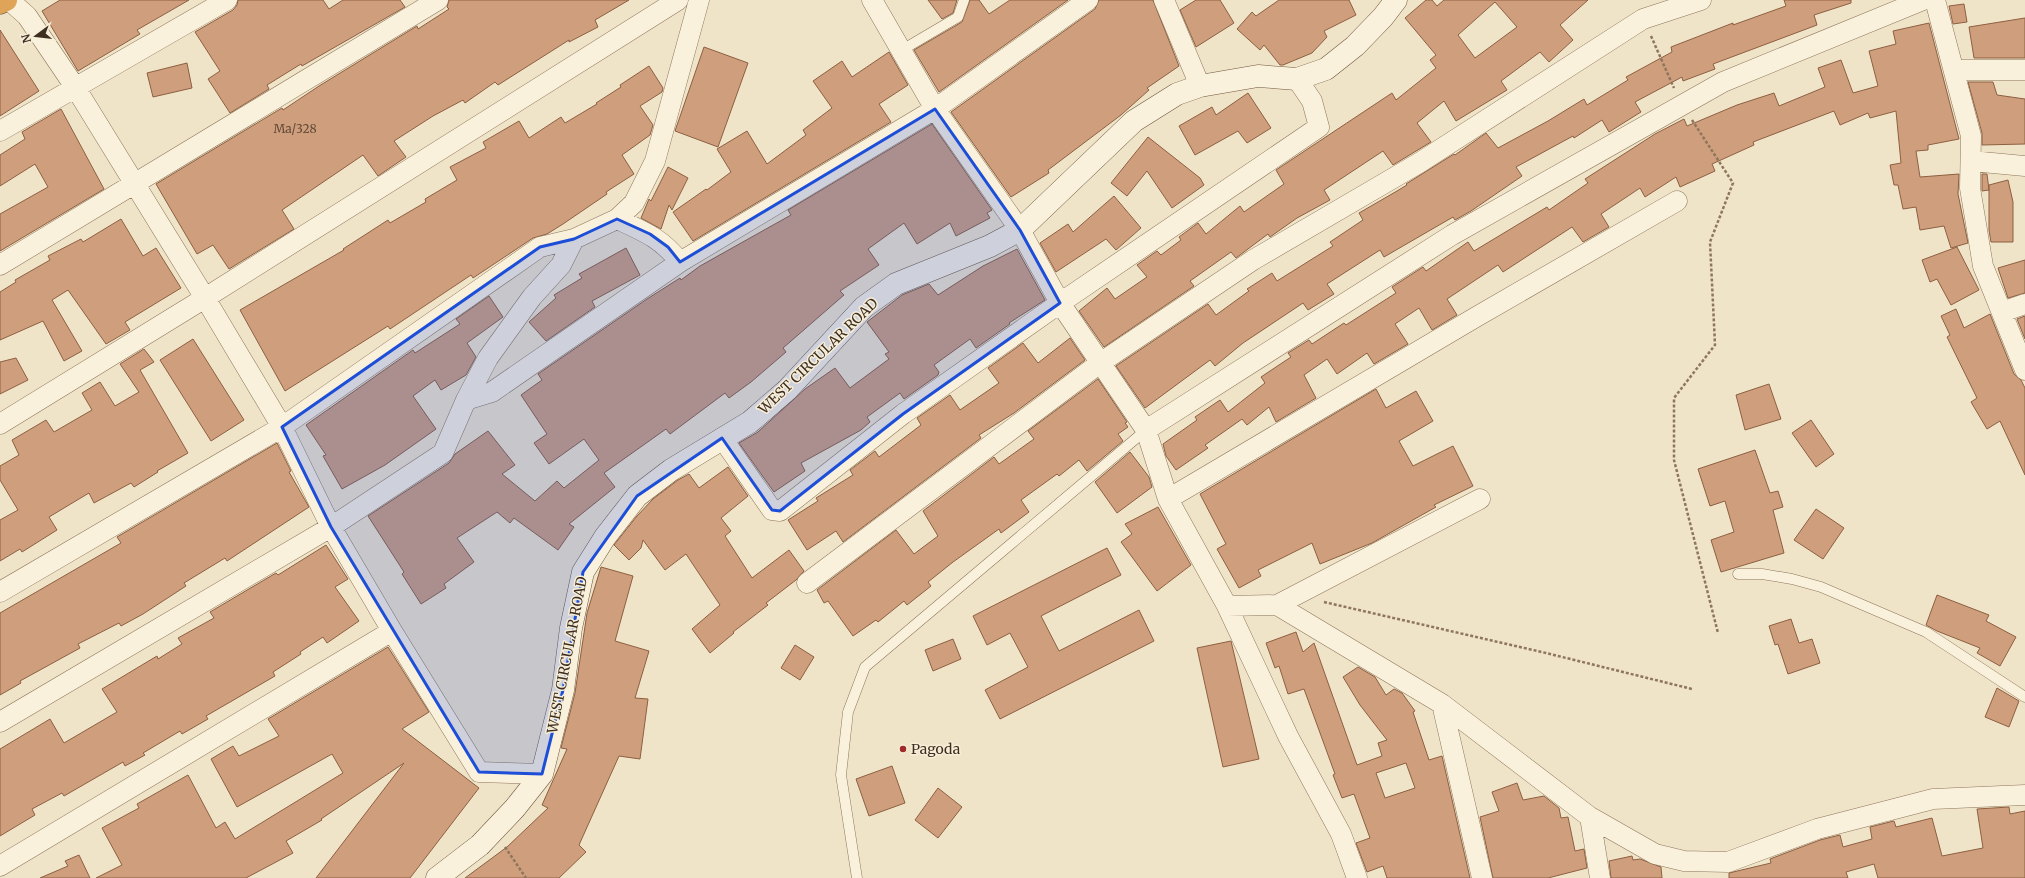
<svg xmlns="http://www.w3.org/2000/svg" width="2025" height="878" viewBox="0 0 2025 878" font-family="Merriweather,serif">
<rect width="100%" height="100%" fill="#f0e4c8"/>
<path fill="#cf9f7d" stroke="#8d5f41" fill-rule="evenodd" d="M60,0h129l-52,30 3,4 -62,37 -36,-60z
M238,0h85l6,9 14,-9h57l5,7 -103,59 -1,-2 -34,21 2,4 -39,24 -22,-34 12,-8 -25,-39 38,-22 4,-5z
M449,0h180l-34,20 3,7 -29,15v-2l-71,45 -3,-3 -30,21 -2,-3 -30,16 -39,25 12,16 -28,19 -15,-21 -81,55 12,19 -65,40 -16,-24 -16,9 -41,-70 126,-76 1,2 36,-24 98,-60 1,3 31,-20 -2,-2z
M928,0h29l-4,13 -11,6z
M970,0h9l10,14 21,-14h58l-129,92 -25,-42 48,-28z
M1099,0h54l26,66 -32,22 2,2 -28,25 -73,55 1,3 -38,24 -60,-85 144,-103z
M1196,0h24l14,23 -38,24 -16,-37z
M1279,0h70l7,15 -32,16 3,6 -15,16 -29,12h-3l-16,-20 -4,5 -23,-21 15,-17 4,4z
M1426,0h6l5,6 7,-6h144l-28,25 13,15 -24,22 -9,-10 -39,29 6,9 -51,31 -12,-20 -27,22 14,19 -38,23 -10,-14 -59,39 6,10 -33,18 -27,19 -2,-3 -32,24 -5,-6 -41,29 4,5 -90,61 -25,-36 28,-23 8,11 32,-22 -10,-12 20,-14 4,4 20,-15 -2,-3 19,-14 8,11 34,-28 4,6 40,-28 -8,-14 116,-77 4,7 40,-32 -6,-8 6,-5 -31,-37zM1495,2l22,25 -42,31 -17,-23z
M1784,0h67v3l-37,12 3,10 -104,39 2,5 -32,12 -1,-4 -47,25 6,10 -32,20 -7,-12 -28,18 -1,-2 -57,31 6,9 -51,35 -16,9 -2,-3 -69,40 -4,-7 -53,34 7,10 -26,16 -5,-7 -60,40 -28,23 -5,-6 -65,48 -29,-42 92,-62 8,11 33,-24 -2,-2 25,-16 5,8 56,-35 -3,-4 33,-22 -4,-7 38,-22 10,-6 -1,-1 48,-30 1,1 31,-22 12,15 50,-27 36,-22 3,6 41,-25 -2,-3 46,-25 -1,-5 62,-24v2l53,-19z
M1964,4l3,18 -14,2 -4,-18z
M2025,18v40h-51l-5,-31z
M1929,23l30,116 -31,6v5l-12,1 4,26 39,-3 -1,20 10,49 -17,5 -7,-22 -24,4 -4,-23 -13,2 -5,-24h-4l-4,-20 11,-2 -5,-52 -26,7 -2,-5 -28,12 -6,-14 -81,31 1,3 -42,19 3,7 -35,16 -4,-10 -31,20 -5,-9 -39,26 8,13 -26,15 -11,-15 -69,45 -5,-7 -51,34 10,16 -25,15 -13,-22 -24,16 13,20 -34,20 -7,-11 -30,21 -10,-15 -23,16 12,23 -40,24 -7,-15 -22,18 -5,-6 -37,26 3,3 -32,22 -10,-14 -3,-12 34,-24 -2,-3 25,-17 8,12 37,-29 -4,-6 30,-20 -3,-4 21,-13 3,4 32,-21 2,2 50,-32 -4,-6 31,-20 3,4 42,-29 6,9 73,-44 2,3 39,-27 -3,-4 70,-45 29,-15 3,7 50,-21 37,-12 5,13 46,-19 -7,-19 23,-8 12,33 25,-7 -9,-35 27,-7 -3,-13z
M0,30l39,61 -39,25z
M704,47l44,16 -30,84 -43,-16z
M889,52l19,33 -29,19 12,18 -198,119 -20,-29 33,-23 1,1 24,-18 -14,-23 30,-18 20,33 39,-29 -3,-5 29,-22 -19,-27 29,-20 10,16z
M187,63l5,25 -39,9 -6,-24z
M649,66l14,22 -1,4 -22,14 13,19 -3,10 -28,20 12,19 -28,18 1,2 -44,30 -16,10 -14,4 -60,40 -2,-3 -81,54 -2,-3 -103,65 -45,-81 104,-60 -1,-1 45,-29 2,3 36,-21 -1,-3 32,-19 -7,-13 36,-19 -3,-6 36,-21 10,17 32,-21 4,6 32,-19 -1,-1 25,-16 -1,-2z
M1968,82h25l4,13 28,4v45l-43,1v-12z
M1248,93l23,35 -24,15 -9,-12 -43,24 -16,-29 33,-19 4,8z
M61,109l43,80 -104,62v-37l48,-27 -13,-23 -35,22v-31l25,-16 -3,-7z
M932,124l60,86 -5,3 3,5 -34,18 -6,-13 -33,21 -13,-21 -36,26 11,16 -39,26 4,4 -61,53 3,4 -35,30 -22,16 -4,-5 -55,41 -4,-5 -62,44 11,14 -46,37 5,3 -16,23 -44,-32 -4,5 -13,-11 -40,26 17,24 -30,22 2,4 -25,16 -19,-30 2,-2 -36,-56 81,-53 6,-9 33,-23 27,34 -13,9 33,27 22,-20 7,7 35,-28 -15,-21 -35,25 -15,-21 13,-9 -26,-39 21,-15 -4,-6 109,-75 33,-21 1,2 19,-14 91,-51 -3,-5z
M1148,137l52,41 4,7 -32,23 -25,-37 -20,25 -16,-13z
M668,167l20,11 -16,32 -3,-5 -8,24 -20,-11 8,-19 2,2z
M1982,174h5l2,16 -7,1z
M2008,180l5,22v40h-22l-2,-12v-45z
M1114,196l27,32 -25,22 -10,-11 -50,33 -16,-29 28,-19 5,8z
M121,219l22,37 13,-8 25,40 -56,34 5,8 -24,14 -38,-54 -16,10 30,51 -18,10 -21,-40 -43,19v-48l16,-10 -1,-2 35,-20 -2,-4 33,-17 2,3z
M1957,247l22,43 -28,15 -14,-26 -7,3 -8,-22z
M626,248l14,27 -48,26 3,6 -49,34 -17,-19 27,-24 -2,-3 28,-17 -3,-4z
M1017,249l28,51 -36,23 1,1 -34,24 -6,-9 -36,26 5,7 -1,3 -34,24 -4,-6 -33,24 3,5 -9,8 -60,33 4,8 -31,21 -35,-49 19,-11 47,-43 30,-21 15,20 39,-29 -4,-5 4,-2 -22,-30 35,-27 27,-11 9,11 45,-29z
M2025,260v33l-17,5 -10,-30z
M489,296l14,21 -36,26 9,14 -10,18 -25,15 -6,-10 -22,16 23,33 -51,36 -43,24 -19,-33 3,-1 -20,-30 107,-75 2,3 45,-29 -4,-5z
M1956,309l8,19 26,-14 24,60 7,6 4,8v87l-25,-54 -13,8 -16,-27 6,-4 -30,-61 3,-2 -9,-19z
M2025,316v23l-8,-20z
M1070,338l15,22 -71,53 -35,22 2,3 -138,104 -7,-11 -29,19 -19,-30 30,-19 -2,-3 37,-23 -3,-5 25,-19 4,6 42,-32 -4,-7 33,-23 10,15 39,-27 -11,-15 35,-25 15,20z
M193,339l51,81 -33,21 -51,-81z
M144,349l10,13 -14,8 48,83 -31,18 1,1 -24,15 -3,-4 -37,20 -5,-10 -40,24 8,13 -35,22 -2,-3 -20,12v-41l18,-10 -18,-30v-14l19,-11 -7,-15 34,-20 8,12 38,-22 -10,-17 18,-11 15,24 24,-14 -19,-28z
M16,358l12,22 -28,14v-32z
M1098,379l29,43 -2,1 3,4 -10,7 5,7 -36,30 -8,-11 -20,16 -2,-2 -36,26 8,12 -28,21 -2,-4 -46,33 -25,20 3,4 -24,19 -3,-4 -26,21 -2,-2 -23,16 -25,-35 -4,2 -7,-13 79,-60 18,24 24,-18 -15,-25 71,-54 5,7 35,-25 -6,-8z
M1769,384l12,35 -36,11 -9,-35z
M1376,389l10,19 30,-17 17,30 -34,20 14,25 40,-20 20,40 -39,19 2,2 -64,36 -52,21 -8,-21 -54,27 3,6 -22,12 -22,-39 9,-5 -26,-50z
M1811,420l23,34 -18,13 -24,-34z
M277,443l14,28 -2,1 20,35 -82,54 -2,-3 -41,25 2,3 -43,28 -22,12 -2,-3 -41,21 2,4 -60,33 1,2 -21,12v-82l121,-70 -4,-6z
M1755,450l15,43 8,-2 5,16 -10,3 11,43 -63,19 -10,-32 23,-8 -9,-31 -15,5 -12,-37z
M1130,452l19,25 3,10 -35,26 -22,-31z
M728,467l20,29 -27,22 10,13 -6,5 27,42 37,-28 15,21 -8,9 -30,23 2,2 -35,27 1,1 -24,20 -18,-24 28,-24 -34,-51 -21,16 -22,-30 -2,8 -12,12 -15,-15 23,-29 16,-17 25,-19 11,-6 10,14z
M1158,507l33,58 -34,26 -36,-49 11,-8 -7,-10z
M1816,509l28,19 -21,31 -29,-19z
M326,545l22,34 -13,8 24,34 -32,22 -4,-6 -23,15 1,2 -28,18 2,4 -69,40 2,3 -26,15 -2,-3 -37,22 2,2 -20,11 -2,-4 -59,34 -2,-3 -30,16 3,6 -35,21v-87l50,-30 14,24 53,-31 -15,-23 55,-33 1,3 24,-15 -4,-6 36,-20 -4,-6 66,-39 2,2z
M1107,548l14,27 -80,41 18,35 80,-41 15,31 -154,78 -15,-29 43,-23 -18,-34 -23,12 -14,-29z
M601,567l32,9 -18,65 34,10 -14,47 13,1 -8,60 -21,-3 -40,89 7,7 -27,26h-94l42,-31 41,-39 -6,-3 25,-56 -6,-1 14,-55 12,-80z
M1937,595l52,20 -3,6 30,16 -16,29 -23,-13 3,-5 -43,-17 -11,-6z
M1791,619l8,24 13,-4 8,24 -32,11 -10,-30 -3,1 -6,-19z
M1296,632l7,20 11,-9 43,122 25,-9 -4,-13 9,-3 -27,-35 -17,-28 15,-10 17,10 11,18 8,-6 8,4 13,18 -2,1 16,48 13,-4 28,122h-83l-4,-12 -16,6 -11,-29 14,-5 -16,-44 -12,4 -9,-23 2,-1 -31,-85 -16,5 -9,-28 -4,2 -9,-25zM1406,763l9,25 -30,10 -9,-25z
M953,639l8,20 -28,12 -8,-21z
M1231,641l28,118 -36,8 -26,-119z
M795,645l19,12 -14,23 -19,-12z
M388,647l41,65 -27,17 77,59 -69,90h-94l88,-115 -83,56 1,1 -36,21 7,12 -47,25h-150l26,-13 -20,-37 37,-20 -2,-4 51,-29 28,53 9,-6 10,17 108,-66 -11,-19 -95,53 -26,-48 22,-13 6,10 40,-20 -11,-17z
M1997,688l22,13 -10,26 -24,-10z
M892,766l13,37 -36,13 -13,-37z
M1517,783l6,17 21,-4 15,12 2,10 7,-1 7,34 9,-2 3,19 -39,10h-55l-13,-61 19,-6 -7,-19z
M938,788l24,19 -24,31 -23,-18z
M2009,807l1,7 15,-3v67h-147l-4,-14 -28,8 2,6h-119v-5l42,-10 -1,-4 50,-19 20,-5 3,12 29,-8 -2,-12 24,-6 2,6 36,-9 10,38 41,-8 -6,-39z
M79,855l11,23h-50l28,-12 -3,-5z
M1632,856l1,4 7,-1 21,8 1,11h-51l-2,-17z"/>
<g fill="none" stroke-linecap="round" stroke-linejoin="round">
<defs>
<path id="lane" d="M902,50l56,-33 6,-17
M1738,574h24l30,5 29,8 105,45 99,65
M857,878l-16,-103 7,-63 17,-45 281,-237"/>
<path id="street" d="M9,0l18,16 48,71 130,211 77,129 49,100 61,104 87,141 63,2
M872,0l63,109 85,121 40,73 86,127 22,69 59,107 61,130 53,98 16,44
M1164,0l36,86
M1935,0l36,136 -1,52 13,78 42,104
M1955,70h70
M0,131l227,-131
M1971,161l54,5
M617,219c28,13 44,19 63,43
M0,265l438,-265
M2002,312l23,-8
M466,400l26,-8 188,-130 255,-153 153,-109
M0,424l205,-126 473,-298
M1146,430l306,-195 271,-153 200,-82
M722,438l50,72 8,1 123,-97 157,-111 259,-176 -7,-26 -15,-22
M1168,499l308,-182 201,-116
M807,583l293,-220 153,-103 166,-97 224,-144 58,-19
M0,592l282,-165 258,-180 34,-8
M1277,605l203,-106
M1227,606l50,-1 165,99 148,113 65,37 29,7 44,1 89,-33 116,-30 92,-4
M1442,704l40,174
M0,722l331,-195 112,-74 23,-53 22,-42 44,-61 29,-32 13,-26 43,-20 17,-16 21,-42 44,-161
M1590,817l10,61
M0,866l392,-235"/>
<path id="secondary" d="M437,878l43,-33 35,-37 27,-34 21,-84 8,-62 12,-56 22,-35 32,-41 34,-26 79,-48 37,-32 77,-83 32,-23 94,-38 30,-16 114,-109 43,-27 23,-8 58,-10 39,3 29,-10 29,-23 28,-29 13,-17"/>
<path id="highway" d="M0,3l6,-3"/>
</defs>
<use href="#lane" stroke="#8d765c" stroke-width="11"/>
<use href="#street" stroke="#8d765c" stroke-width="21"/>
<use href="#secondary" stroke="#6f573f" stroke-width="23"/>
<use href="#highway" stroke="#5b4430" stroke-width="23"/>
<path stroke="#8d765c" stroke-width="2.5" stroke-dasharray="3 2" stroke-linecap="butt" d="M1651,36l23,52
M1692,120l41,63 -23,59 5,103 -41,53v62l44,173
M1324,602l222,51 146,36
M505,847l21,31"/>
<use href="#lane" stroke="#faf1dc" stroke-width="10"/>
<use href="#street" stroke="#faf1dc" stroke-width="20"/>
<use href="#secondary" stroke="#faf1dc" stroke-width="22"/>
<use href="#highway" stroke="#e0a458" stroke-width="22"/>
</g>
<path fill="#1d4ed8" fill-opacity="0.2" stroke="#1d4ed8" stroke-width="3" stroke-linejoin="round" d="M935,109l85,121 40,73 -157,111 -123,97 -8,-1 -50,-72 -85,58 -54,76 -20,118 -21,84 -63,-2 -148,-245 -49,-100 258,-180 34,-8 43,-20 33,15 18,13 12,15z"/>
<circle fill="#9e2a2b" stroke="#f7eed8" stroke-width="1.5" cx="903" cy="749" r="4"/>
<g text-anchor="middle" dominant-baseline="central" stroke-width="3" stroke-linejoin="round" paint-order="stroke">
<g font-size="12" fill="#624a37">
<text x="295" y="128">Ma/328</text>
</g>
<g font-size="14" fill="#3d2e20" stroke="#f7eed8">
<text transform="translate(818 356) rotate(-44)">WEST CIRCULAR ROAD</text>
<text transform="translate(567 655) rotate(-79)">WEST CIRCULAR ROAD</text>
</g>
<g font-size="14" fill="#3d2e20" stroke="#f7eed8" text-anchor="start">
<text x="911" y="749">Pagoda</text>
</g>
</g>
<g transform="translate(36 36) rotate(255)" stroke="#f7eed8" stroke-width="3" paint-order="stroke">
<path d="M0-3L7 15L0 10L-7 15Z" fill="#3d2e20"/>
<text y="-6" font-size="11" font-weight="bold" text-anchor="middle" fill="#3d2e20">N</text>
</g>
</svg>
